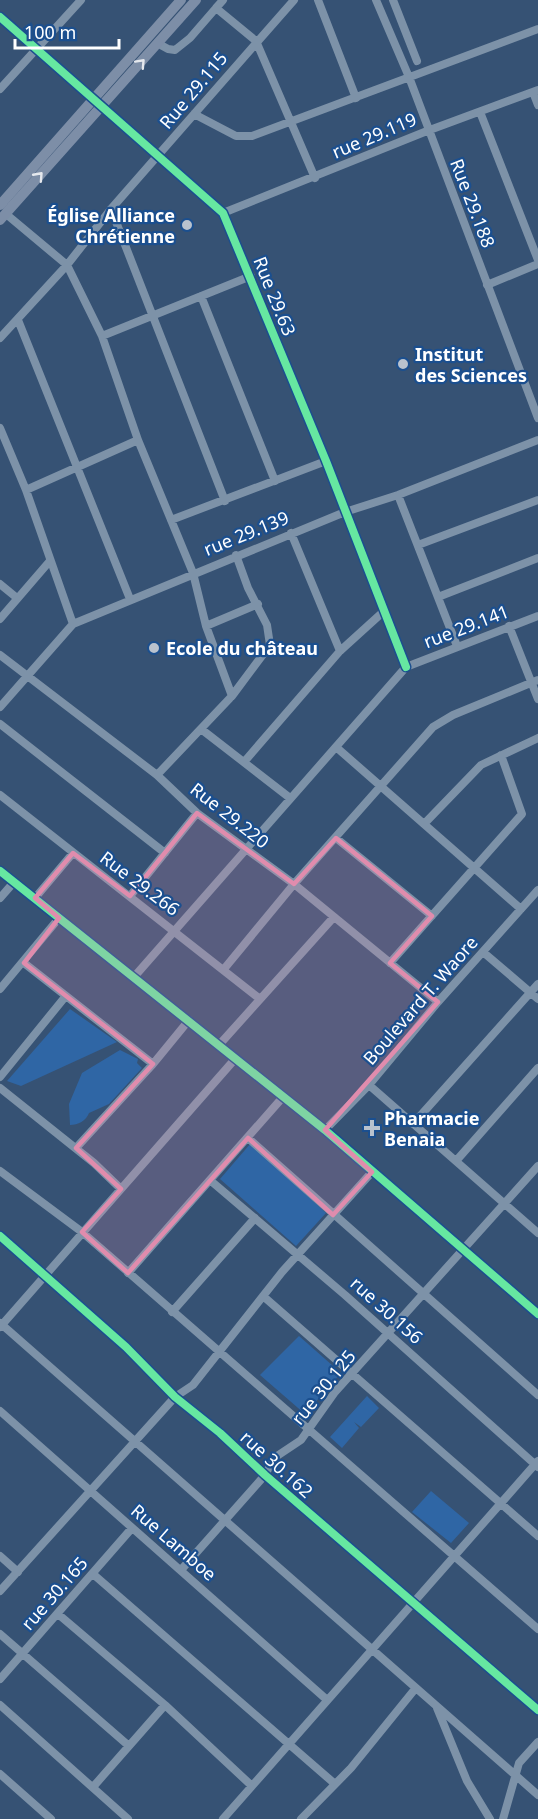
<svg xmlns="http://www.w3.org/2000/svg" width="538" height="1819" viewBox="0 0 538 1819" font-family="'Noto Sans',sans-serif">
<rect width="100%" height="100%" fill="#365274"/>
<path fill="#2f66a5" d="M70,1009l47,33 -96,44 -14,-5z
M120,1050l18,9 -1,4 5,5 -33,36 -20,9c-3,8 -11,12 -19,12l-1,-21 13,-31z
M251,1143l75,70 -30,33 -76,-67z
M299,1336l42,37 -36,41 -45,-39z
M367,1396l12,12 -18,19 -7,-5 5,6 -17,20 -12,-11z
M431,1491l38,32 -18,20 -39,-31z"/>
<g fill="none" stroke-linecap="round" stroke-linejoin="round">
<path stroke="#7d92a8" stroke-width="8" d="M223,0l-7,8 40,33 59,137
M318,0l38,98
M376,0l33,77 129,341
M393,0l24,61
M0,17l223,196 103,248 80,206
M159,44l9,5 7,1 15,-12 26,-30
M0,89l81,-89
M533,92l5,13
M480,112l58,148
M194,114l42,22h16l286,-107
M111,209l114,292
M223,213l204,-82 111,-41
M6,214l61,51 35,71 36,104 55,133 13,53 26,70 -75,79
M487,285l51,-21
M201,296l74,185
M18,320l112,279
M102,336l149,-60
M0,338l67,-73 44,-56 183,-209
M0,428l26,62 47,134
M26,490l112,-50
M398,495l59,151
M171,520l155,-59
M291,533l49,118
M418,545l120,-45
M0,584l17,14
M438,597l100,-39
M0,619l49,-57
M206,626l52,-22
M509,626l29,73
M0,655l157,120 40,38 97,71 144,118
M232,696l38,-51 -3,-20 -19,-37 -12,-33
M0,707l73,-83 272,-112 53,-17 140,-55
M0,724l165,129
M201,729l89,69
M336,747l185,162
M244,762l96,-111 43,-39
M0,795l260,204
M424,824l57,-59 57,-27
M336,838l96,78
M0,871l325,259 213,184
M130,896l67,-83
M0,898l14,-16
M35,898l38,-45
M483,952l55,47
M24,963l129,101
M390,963l132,-149 -21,-59
M224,969l70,-85 139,-157 20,-12 85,-35
M134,977l272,-310 132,-51
M0,989l59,-71
M219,1045l114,-127
M0,1077l65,-80
M369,1085l169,148
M0,1088l94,75 27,26
M413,1124l125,-140
M325,1130l44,-45 69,-83 100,-112
M248,1138l290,257
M76,1148l77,-84 36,-44
M456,1161l82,-93
M0,1171l82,61 456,397
M211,1181l134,114 193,172
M0,1236l126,111 49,50 45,36 45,42 273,235
M128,1273l155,-176
M263,1296l275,240
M172,1312l83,-94
M0,1323l538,472
M0,1327l235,-268
M0,1411l326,288
M0,1556l18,16
M181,1570l84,-95 9,-17 27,-18 34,-48 203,-226
M93,1574l242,210
M0,1591l175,-194 18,-12 89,-113 90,-100
M58,1614l107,91 87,81
M0,1634l129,112
M0,1679l132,-151
M0,1705l128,114
M437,1708l30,73 23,38
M0,1774l51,45
M93,1787l72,-82
M223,1819l315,-358
M301,1819l50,-51 64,-79
M503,1819l16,-56 19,-21"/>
<path stroke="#7d8ea7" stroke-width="10" d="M0,205l181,-205
M0,220l196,-220"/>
<defs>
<path id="cycleway" d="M0,17l223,196 103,248 80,206
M0,871l325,259 213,184
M0,1236l126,111 49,50 45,36 45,42 273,235"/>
</defs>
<use href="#cycleway" stroke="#1b4f8f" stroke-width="11"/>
<use href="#cycleway" stroke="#66e7a1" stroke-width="8"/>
</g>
<defs><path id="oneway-chevron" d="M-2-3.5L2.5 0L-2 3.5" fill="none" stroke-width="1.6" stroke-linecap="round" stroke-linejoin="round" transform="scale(1.5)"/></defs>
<g stroke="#e5e8ed">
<use href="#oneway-chevron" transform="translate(141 63) rotate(-47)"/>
<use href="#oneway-chevron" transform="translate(39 176) rotate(-48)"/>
</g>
<path fill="#e08cad" fill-opacity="0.2" stroke="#e08cad" stroke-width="4.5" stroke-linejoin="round" d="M197,813l97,71 42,-46 96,78 -42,47 48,39 -113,128 47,42 -39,43 -85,-77 -120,135 -46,-41 39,-43 -45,-41 77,-84 -129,-101 35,-45 -24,-20 38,-45 57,43z"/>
<g fill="#b9c2ce" stroke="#1b4f8f" stroke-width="2">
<circle cx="187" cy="225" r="6"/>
<circle cx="403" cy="364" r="6"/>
<circle cx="154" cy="648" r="6"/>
<path d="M369 1119h6v6h6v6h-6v6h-6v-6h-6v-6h6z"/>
</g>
<g text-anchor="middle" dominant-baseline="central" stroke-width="4.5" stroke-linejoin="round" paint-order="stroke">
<g font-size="18" fill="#fff" stroke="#1b4f8f">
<text transform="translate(193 90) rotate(-50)">Rue 29.115</text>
<text transform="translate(374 135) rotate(-23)">rue 29.119</text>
<text transform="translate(473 203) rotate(69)">Rue 29.188</text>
<text transform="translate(275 296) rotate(68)">Rue 29.63</text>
<text transform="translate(246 533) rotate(-22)">rue 29.139</text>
<text transform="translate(466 626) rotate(-21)">rue 29.141</text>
<text transform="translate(230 815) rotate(38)">Rue 29.220</text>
<text transform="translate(140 883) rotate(37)">Rue 29.266</text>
<text transform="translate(420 1000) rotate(-49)">Boulevard T. Waore</text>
<text transform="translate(387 1310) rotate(42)">rue 30.156</text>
<text transform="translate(323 1387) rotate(-51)">rue 30.125</text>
<text transform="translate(277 1464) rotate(42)">rue 30.162</text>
<text transform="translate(174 1542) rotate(41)">Rue Lamboe</text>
<text transform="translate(54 1593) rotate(-49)">rue 30.165</text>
</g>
<g font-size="18" font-weight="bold" fill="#fff" stroke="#1b4f8f" text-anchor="start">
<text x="175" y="215" text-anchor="end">Église Alliance<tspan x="175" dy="21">Chrétienne</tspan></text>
<text x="415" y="354">Institut<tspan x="415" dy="21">des Sciences</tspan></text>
<text x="166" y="648">Ecole du château</text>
<text x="384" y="1118">Pharmacie<tspan x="384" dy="21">Benaia</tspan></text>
</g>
</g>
<path d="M15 39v9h104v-9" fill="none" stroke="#ffffff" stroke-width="3"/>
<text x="24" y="39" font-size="18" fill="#ffffff" stroke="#1b4f8f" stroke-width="4.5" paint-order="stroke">100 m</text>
</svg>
